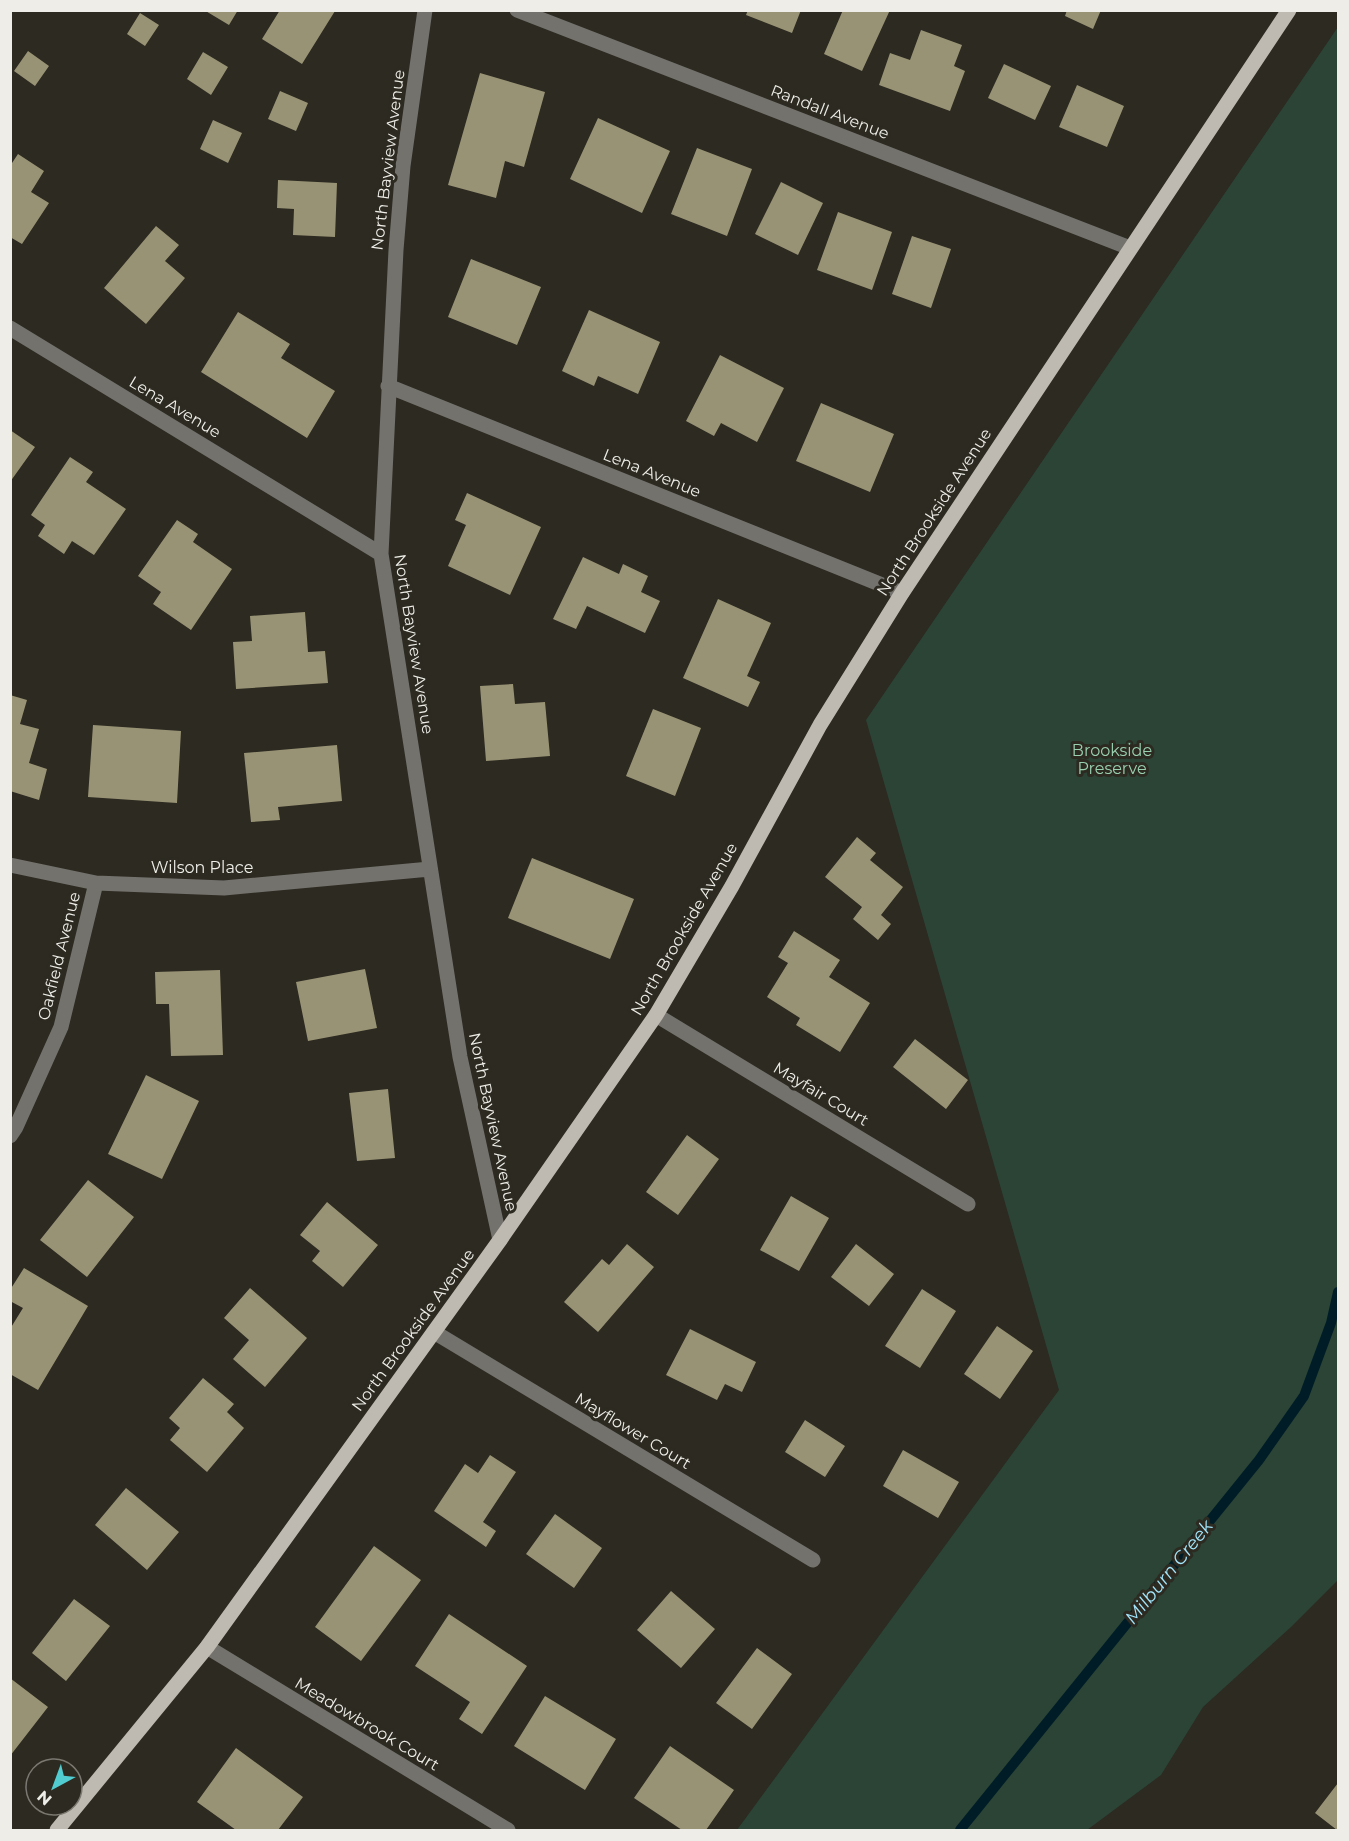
<svg xmlns="http://www.w3.org/2000/svg" width="1349" height="1841" viewBox="0 0 1349 1841" font-family="Montserrat,sans-serif">
<rect width="100%" height="100%" fill="#2c2a21"/>
<path fill="#2b4436" d="M1338,27v1553l-47,47 -88,80 -42,68 -74,55h-350l322,-440 -193,-670z"/>
<g fill="none" stroke-linecap="round" stroke-linejoin="round">
<path stroke="#001d27" stroke-width="10" d="M960,1830l299,-370 45,-64 27,-73 7,-31"/>
</g>
<path fill="#999375" d="M204,10h34l-9,15z
M280,10l55,1 -33,53 -40,-25z
M748,10h53l-9,23 -46,-18z
M843,10h47l-28,61 -38,-17z
M1067,10h34l-8,19 -28,-13z
M140,13l19,12 -14,21 -18,-12z
M921,30l41,15 -8,21 11,5 -15,40 -71,-26 11,-32 20,7z
M28,51l21,15 -14,20 -21,-15z
M203,52l25,15 -17,28 -24,-16z
M1004,64l47,22 -16,34 -47,-22z
M480,73l65,19 -21,75 -19,-6 -9,37 -48,-13z
M1077,85l47,21 -17,41 -48,-20z
M280,91l28,12 -12,28 -28,-12z
M598,118l72,33 -28,62 -72,-34z
M213,120l29,13 -14,30 -28,-14z
M697,148l55,21 -25,67 -56,-22z
M18,154l26,17 -13,21 18,11 -27,41 -12,-7v-71z
M278,180l59,3 -2,54 -42,-2 1,-26 -17,-1z
M781,182l42,21 -25,52 -43,-21z
M838,212l54,20 -20,58 -55,-20z
M156,226l23,19 -14,16 20,17 -39,46 -42,-36z
M912,236l39,13 -20,59 -39,-14z
M471,259l70,28 -24,58 -69,-28z
M589,310l71,32 -22,52 -40,-18 -4,10 -32,-15z
M238,312l52,32 -9,14 54,33 -28,47 -106,-66z
M720,355l64,33 -27,54 -36,-19 -7,13 -28,-15z
M821,403l73,31 -24,58 -74,-31z
M10,430l25,17 -25,35z
M70,457l23,15 -7,10 40,27 -32,46 -22,-14 -8,13 -26,-18 7,-11 -14,-10z
M467,493l74,34 -31,68 -62,-29 18,-41 -11,-5z
M177,520l21,14 -5,8 39,27 -41,61 -38,-26 8,-12 -23,-16z
M583,557l36,17 4,-10 25,12 -7,16 19,9 -15,32 -58,-27 -11,23 -23,-10z
M718,599l53,24 -24,53 13,6 -12,25 -65,-29z
M305,612l3,40 17,-1 3,32 -92,6 -3,-47 19,-1 -2,-25z
M513,684l2,20 30,-2 5,54 -64,5 -6,-75z
M10,695l17,5 -7,24 19,5 -10,34 18,6 -8,31 -29,-9z
M653,709l48,19 -26,68 -49,-20z
M93,725l88,6 -4,72 -89,-6z
M337,745l5,56 -64,6 2,13 -29,2 -7,-69z
M857,837l19,16 -6,7 33,27 -22,28 10,9 -13,16 -25,-21 9,-12 -37,-30z
M532,858l102,41 -24,60 -102,-41z
M794,931l46,29 -11,17 41,26 -30,49 -44,-27 4,-7 -33,-21 21,-34 -10,-6z
M365,969l12,59 -69,13 -12,-59z
M220,970l3,85 -52,1 -2,-52h-13l-1,-32z
M915,1039l53,41 -22,29 -53,-42z
M146,1075l53,26 -37,78 -54,-25z
M388,1089l7,69 -38,3 -8,-68z
M687,1135l32,24 -41,56 -32,-23z
M88,1180l46,37 -47,60 -47,-37z
M791,1196l38,22 -30,53 -39,-21z
M327,1202l51,43 -35,42 -31,-26 8,-10 -20,-16z
M627,1244l27,23 -56,65 -34,-30 38,-43 7,6z
M856,1244l38,30 -25,32 -38,-29z
M24,1268l64,38 -50,84 -28,-16v-45l13,-21 -13,-7v-11z
M250,1288l57,50 -42,49 -32,-28 16,-19 -25,-22z
M922,1289l34,22 -36,57 -35,-22z
M997,1326l36,25 -33,48 -36,-25z
M690,1329l66,33 -14,30 -17,-8 -8,16 -51,-25z
M203,1378l31,26 -7,8 17,16 -37,44 -37,-32 10,-12 -11,-10z
M805,1420l40,26 -20,31 -40,-25z
M903,1450l56,32 -21,36 -55,-32z
M490,1455l26,17 -33,50 13,9 -10,16 -52,-36 31,-47 13,9z
M126,1488l53,44 -32,38 -52,-45z
M555,1514l47,34 -28,40 -48,-34z
M374,1546l47,34 -60,81 -46,-34z
M671,1591l44,38 -34,39 -44,-38z
M74,1599l36,27 -44,55 -34,-28z
M449,1614l78,52 -45,68 -23,-15 11,-17 -55,-36z
M757,1648l35,26 -40,55 -36,-26z
M10,1678l38,29 -38,49z
M545,1696l71,43 -31,51 -71,-44z
M670,1746l64,44 -28,40h-24l-48,-32z
M236,1748l67,49 -25,33h-42l-39,-28z
M1338,1783v47h-1l-22,-17z"/>
<g fill="none" stroke-linecap="round" stroke-linejoin="round">
<path stroke="#74726d" stroke-width="15" d="M425,10l-22,156 -7,84 -15,304 79,503 40,183
M517,10l613,238
M10,328l371,226
M388,386l514,207
M10,865l86,18 128,5 206,-19
M656,1015l312,189
M10,1136l6,-9 45,-100 35,-144
M434,1332l379,228
M207,1647l301,183"/>
<path stroke="#bfbab1" stroke-width="15" d="M57,1830l150,-183 293,-407 156,-225 76,-129 88,-161 82,-132 387,-583"/>
</g>
<g text-anchor="middle" dominant-baseline="central" stroke-width="6" stroke-linejoin="round" paint-order="stroke">
<g font-size="16" fill="#eeede7" stroke="#2c2a21">
<text transform="translate(830 112) rotate(21)">Randall Avenue</text>
<text transform="translate(388 160) rotate(-83)">North Bayview Avenue</text>
<text transform="translate(175 407) rotate(31)">Lena Avenue</text>
<text transform="translate(652 473) rotate(22)">Lena Avenue</text>
<text transform="translate(934 512) rotate(-57)">North Brookside Avenue</text>
<text transform="translate(414 644) rotate(81)">North Bayview Avenue</text>
<text x="202" y="867">Wilson Place</text>
<text transform="translate(684 929) rotate(-60)">North Brookside Avenue</text>
<text transform="translate(59 956) rotate(-76)">Oakfield Avenue</text>
<text transform="translate(821 1094) rotate(31)">Mayfair Court</text>
<text transform="translate(493 1122) rotate(78)">North Bayview Avenue</text>
<text transform="translate(413 1330) rotate(-54)">North Brookside Avenue</text>
<text transform="translate(633 1431) rotate(31)">Mayflower Court</text>
<text transform="translate(367 1724) rotate(31)">Meadowbrook Court</text>
</g>
<g font-size="16" fill="#99d0b0" stroke="#2c2a21">
<text x="1112" y="750">Brookside<tspan x="1112" dy="18">Preserve</tspan></text>
</g>
<g font-size="18" font-style="italic" fill="#a3e6fc" stroke="#2c2a21">
<text transform="translate(1169 1572) rotate(-51)">Milburn Creek</text>
</g>
</g>
<rect width="1349" height="1841" fill="none" stroke="#eeede7" stroke-width="24"/>
<g transform="translate(54 1787) rotate(221)"><circle r="28" fill="#2c2a21" stroke="#7a7870" stroke-width="1.5"/>
<path d="M0-4.5L10 22L0 15L-10 22Z" fill="#51ccd1"/>
<text y="-9" font-size="16" font-weight="bold" text-anchor="middle" fill="#eeede7">N</text>
</g>
</svg>
